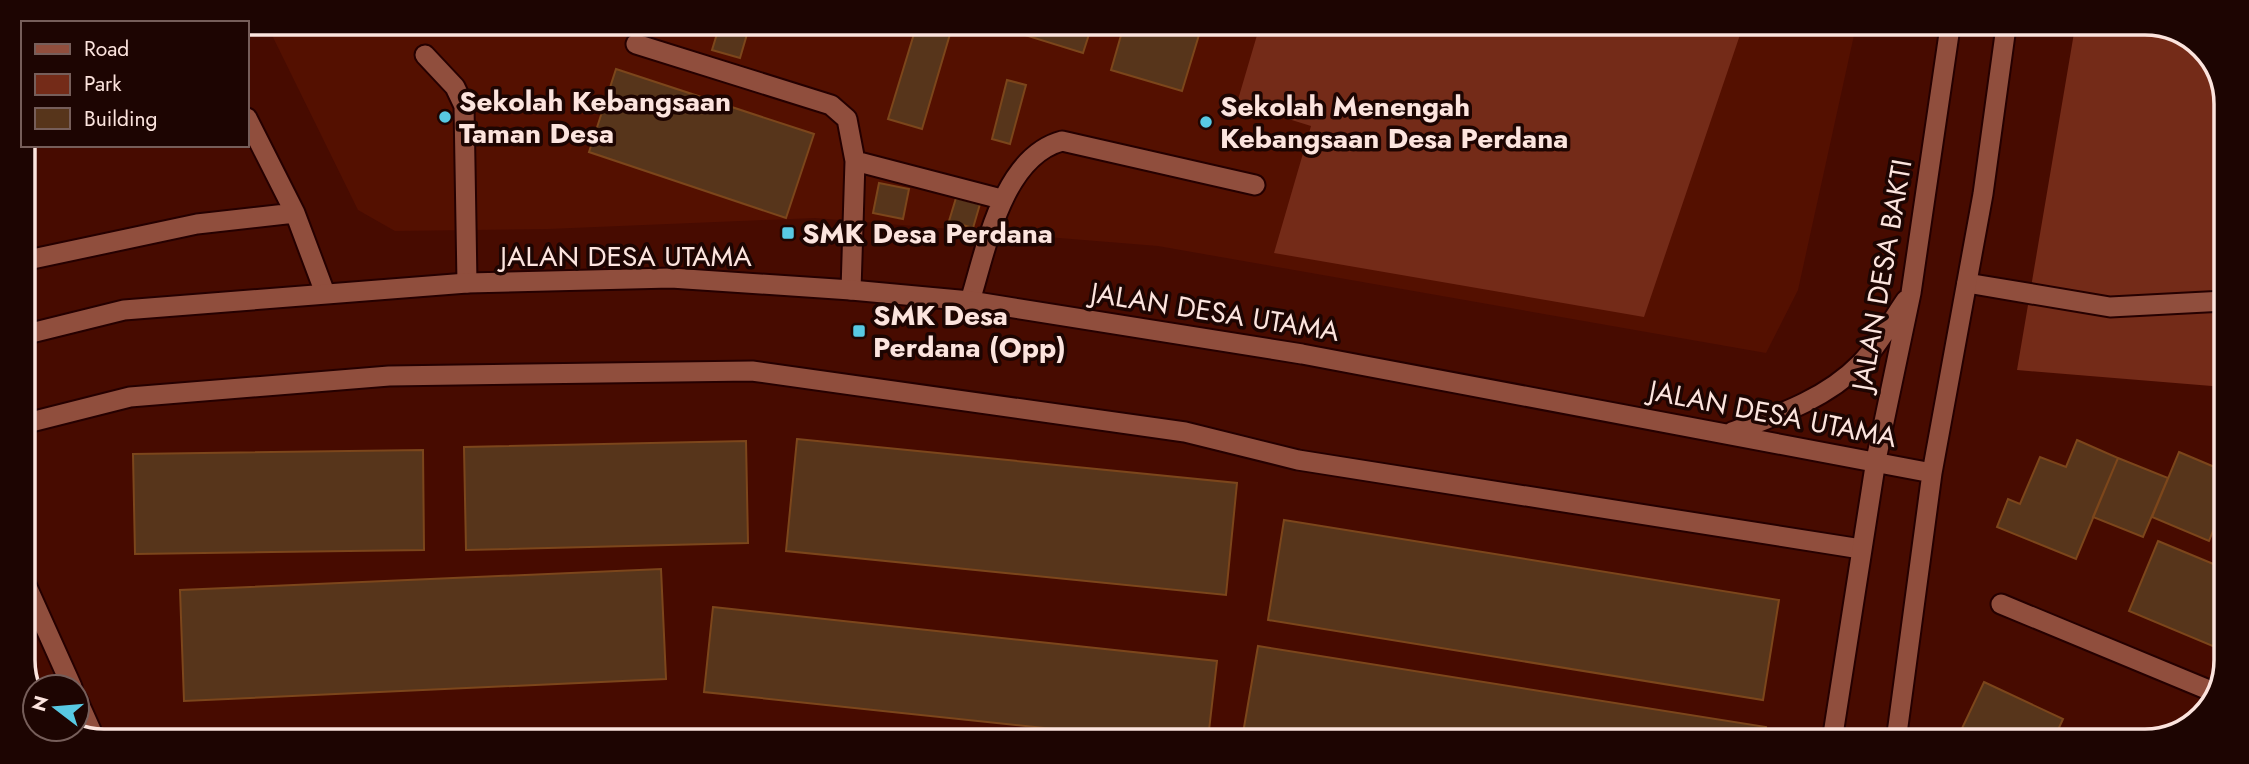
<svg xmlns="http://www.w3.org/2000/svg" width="2249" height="764" viewBox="0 0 2249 764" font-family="Jost,sans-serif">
<rect width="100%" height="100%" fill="#470b00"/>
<path fill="#541000" d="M266,23l1590,3 -58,264 -32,63 -608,-107 -343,-28 -267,11 -153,2 -37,-21z"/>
<path fill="#742b18" d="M1260,25l483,1 -99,291 -370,-64 37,-127 -74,-23z
M2075,27h95l39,27 17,45 -2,288 -207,-17z"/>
<path fill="#57351b" stroke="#7c461b" stroke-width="2" d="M720,24h30l-10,34 -28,-8z
M917,24h36l-31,105 -34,-10z
M1011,25h81l-9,28 -74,-23z
M1124,25h78l-20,66 -71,-21z
M616,69l198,65 -28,84 -197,-66z
M1007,80l19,5 -16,59 -18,-5z
M879,183l30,6 -6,30 -30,-6z
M956,198l24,6 -7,24 -24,-7z
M797,439l440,44 -11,112 -440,-44z
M2077,440l41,18 -42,101 -79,-32 11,-28 12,5 20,-47 26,10z
M746,441l2,102 -282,7 -2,-103z
M423,450l1,100 -289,4 -2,-100z
M2179,452l45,19 -1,35 -14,35 -57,-24z
M2118,458l50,20 -25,59 -50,-20z
M1284,520l495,80 -16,100 -495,-80z
M2158,541l65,27 -1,61 -7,18 -86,-36z
M661,569l5,110 -482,22 -4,-111z
M713,607l504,54 -9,78h-60l-444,-47z
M1258,646l508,81 -2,13 -522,-1z
M1984,682l79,37 -10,22h-97z"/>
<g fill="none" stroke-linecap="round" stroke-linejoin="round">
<defs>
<path id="service" d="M636,44l195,61 16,14 8,42 -4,129
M425,55l30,32 9,19 3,177
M855,161l146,38
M1967,283l143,24 115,-6
M970,301c16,-51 32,-144 92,-160l193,44
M2001,604l215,89"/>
<path id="minor" d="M247,118l48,95 30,80
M23,261l174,-37 98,-11
M23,424l107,-27 259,-21 363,-5 433,61 113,28 563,89
M23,578l49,109
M77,699l17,38"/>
<path id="tertiary" d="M23,335l101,-25 343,-27 204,-5 180,12 119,11 332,53 630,119
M1732,432c46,-17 94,-33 129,-69 18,-18 31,-43 45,-63
M1832,741l44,-281 35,-167 39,-266
M1896,741l36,-268 51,-279 23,-167"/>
</defs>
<use href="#service" stroke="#250000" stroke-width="23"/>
<use href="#minor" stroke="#250000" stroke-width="23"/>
<use href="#tertiary" stroke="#250000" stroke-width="23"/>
<use href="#service" stroke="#904e3d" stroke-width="19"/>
<use href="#minor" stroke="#904e3d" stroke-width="19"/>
<use href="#tertiary" stroke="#904e3d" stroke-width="19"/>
</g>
<g fill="#58c9e3" stroke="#1d0502" stroke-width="2.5">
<circle cx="445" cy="117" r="7"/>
<circle cx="1206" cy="122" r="7"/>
<rect x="781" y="226" width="14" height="14" rx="3.5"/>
<rect x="852" y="324" width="14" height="14" rx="3.5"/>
</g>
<g text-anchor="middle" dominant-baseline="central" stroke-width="7" stroke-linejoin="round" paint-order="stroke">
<g font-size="28" font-weight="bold" fill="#fce4de" stroke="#1d0502" text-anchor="start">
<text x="459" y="101">Sekolah Kebangsaan<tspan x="459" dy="32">Taman Desa</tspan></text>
<text x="1220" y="106">Sekolah Menengah<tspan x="1220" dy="32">Kebangsaan Desa Perdana</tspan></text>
<text x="802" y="233">SMK Desa Perdana</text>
<text x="873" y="315">SMK Desa<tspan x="873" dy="32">Perdana (Opp)</tspan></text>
</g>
<g font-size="28" fill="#fce4de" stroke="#1d0502">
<text x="626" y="256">JALAN DESA UTAMA</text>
<text transform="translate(1882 275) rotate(-80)">JALAN DESA BAKTI</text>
<text transform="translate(1215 312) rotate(9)">JALAN DESA UTAMA</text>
<text transform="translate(1773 414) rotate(11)">JALAN DESA UTAMA</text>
</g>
</g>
<path d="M0 0H2249V764H0ZM104 35H2145A69 69 0 0 1 2214 104V660A69 69 0 0 1 2145 729H104A69 69 0 0 1 35 660V104A69 69 0 0 1 104 35Z" fill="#1d0502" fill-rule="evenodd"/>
<path fill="none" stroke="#fce4de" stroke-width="3.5" d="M104 35H2145A69 69 0 0 1 2214 104V660A69 69 0 0 1 2145 729H104A69 69 0 0 1 35 660V104A69 69 0 0 1 104 35Z"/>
<rect x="21" y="21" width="228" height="126" fill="#1d0502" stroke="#765e5a" stroke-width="2"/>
<rect x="35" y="44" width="35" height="10" fill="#904e3d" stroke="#765e5a" stroke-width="2"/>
<text x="84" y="56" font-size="21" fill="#fce4de">Road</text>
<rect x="35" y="74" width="35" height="21" fill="#742b18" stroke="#765e5a" stroke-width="2"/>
<text x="84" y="91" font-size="21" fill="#fce4de">Park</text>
<rect x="35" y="108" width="35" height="21" fill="#57351b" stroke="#765e5a" stroke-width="2"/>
<text x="84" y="126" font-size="21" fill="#fce4de">Building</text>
<g transform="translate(56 708) rotate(286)"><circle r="33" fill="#1d0502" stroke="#765e5a" stroke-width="2"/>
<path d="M0-5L12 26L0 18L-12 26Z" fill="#58c9e3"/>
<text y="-10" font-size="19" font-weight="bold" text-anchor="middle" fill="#fce4de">N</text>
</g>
</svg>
